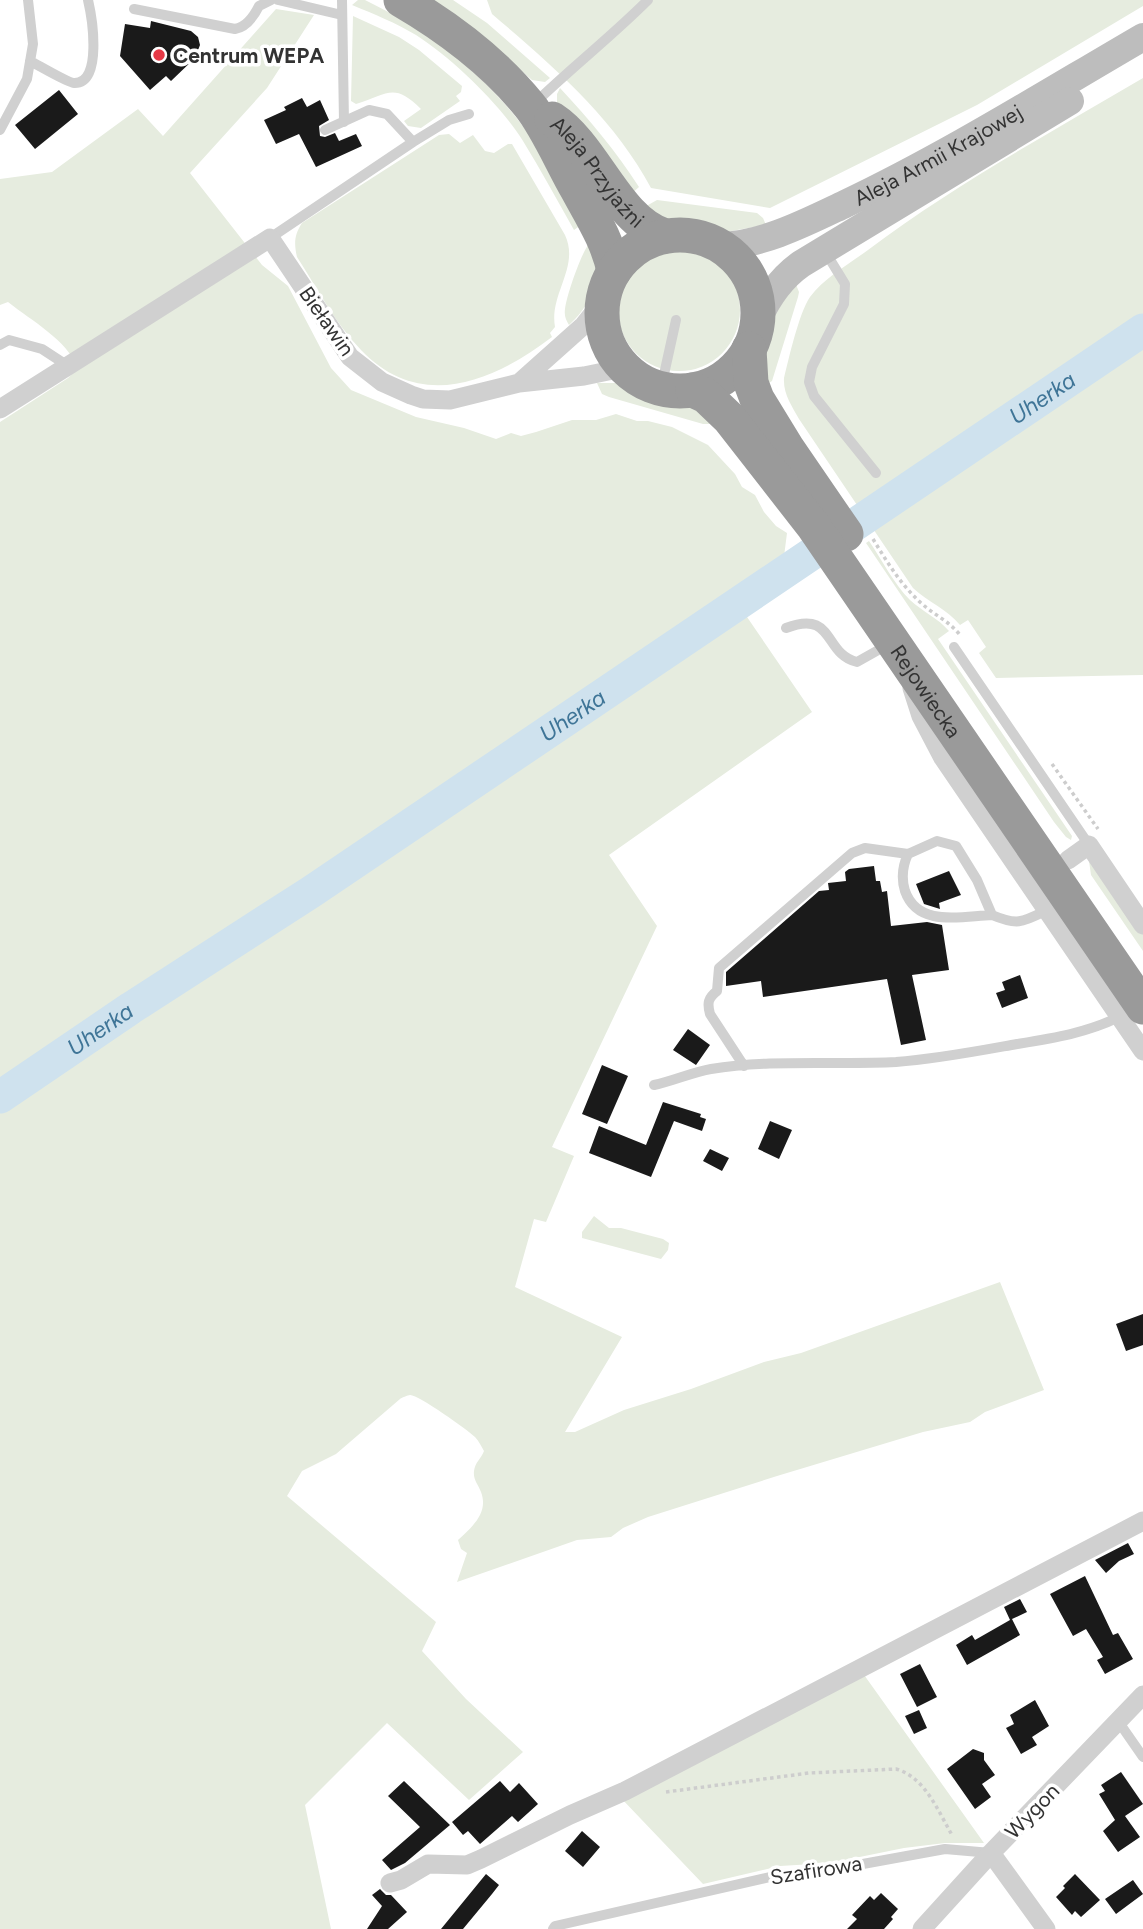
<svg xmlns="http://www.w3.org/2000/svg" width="1143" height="1929" viewBox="0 0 1143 1929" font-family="Figtree,sans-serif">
<rect width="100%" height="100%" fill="#fff"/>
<path fill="#e6ecdf" d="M358,0h7c65,32 123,76 165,136 19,28 36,58 54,87l-10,7c-17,-30 -33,-60 -51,-89 -24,-38 -70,-82 -107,-106 -20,-12 -42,-21 -64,-30z
M429,0h24l34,23 63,55 -5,4 -13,-2 -48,-42z
M487,0h656v6l-166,99 -207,103 -119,-20c-37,-70 -99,-123 -159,-174z
M276,9l38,6 -47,73 -77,85 72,92 26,21 43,82 20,22 65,27 48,11 32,11 15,-6 10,3 15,-4 36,-12h24l20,-6 21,7h11l24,6 36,18 27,29 7,13 13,8 9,17 12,14 11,7 -6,47 -34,37 65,95 -203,143 48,71 -105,221 22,9 -28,66 -12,-3 -19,68 107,50 -57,95h10l49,-22 67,-21 73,-27 37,-9 199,-71 44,108 -59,22 -15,10 -47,10 -146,44 -129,41 -25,11 -12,9 -34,3 -120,42 10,-29 -6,-4 -3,-9c14,-13 31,-27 23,-48 -3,-8 -8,-12 -7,-21 1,-9 7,-12 10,-20 -3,-5 -5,-10 -9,-14 -7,-7 -58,-43 -65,-42 -2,0 -9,3 -10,4l-64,55 -34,17 -15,25 149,126 -14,29 44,48 57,53 -54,48 -82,-77 -82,82 26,124h-331v-1507l68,-44 10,-10c-11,-28 -46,-47 -70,-66l-8,3v-126l52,-7 86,-63 25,27z
M353,16l46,21 20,13 43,36 -1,6 -5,4 4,5 -39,27 -13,-2 -4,-5 17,-12c-27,-27 -33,-15 -65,-5l-5,-3z
M1143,78v597l-147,3 -17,-25 7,-6 -18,-27 -8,5c-13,-16 -32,-23 -47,-37l-114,-169c-7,-13 -16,-25 -15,-41 5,-20 15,-65 26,-81 14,-19 39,-33 58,-47 86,-65 182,-117 275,-172z
M560,88c29,31 56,63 79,99l-9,8 -73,-91v-10z
M449,134l11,9 13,-8 12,16 9,2 14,-9h4l53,91c15,32 -16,59 -10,92l-5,6 2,4c-59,45 -132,75 -191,13 -26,-27 -44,-62 -64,-93 -3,-13 -3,-22 5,-34l137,-88z
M657,200l100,13 6,5 3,7 -46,8 -23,-8 -33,-2 -23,-14z
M588,245l12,19c-4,25 -12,44 -31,61 -3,-5 -5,-9 -4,-16 2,-15 15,-52 23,-64z
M618 310a61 61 0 1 1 122 0a61 61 0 1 1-122 0Z
M795,282l4,10 -1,5 -26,84 -8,5 -4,-39 11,-38z
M597,383h20l43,17h25l32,19 -8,5h-6l-94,-27 -7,-3z
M869,541c13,19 25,43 41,59 13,12 28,18 39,31l-11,8 134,197 -1,4 -5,-3 -12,-15 -188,-279z
M1089,861l54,73v17l-52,-76z
M594,1216l15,12h12l42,11 6,4 -1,7 -7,9 -79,-21v-6z
M862,1672l122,171h-39l-41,5 -74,15 -50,3 -77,18 -83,-87z"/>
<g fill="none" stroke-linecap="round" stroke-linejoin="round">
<path stroke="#cfe2ee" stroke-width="33" id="s1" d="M0,1097l131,-89 180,-116 832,-562"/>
</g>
<path fill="#1a1a1a" d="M151,21l40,10 7,6 2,8 -5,13 -24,23 -5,-5 -16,14 -30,-34 5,-32 25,4z
M59,90l19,24 -43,35 -20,-24z
M302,98l5,9 13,-7 9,20 -10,6 1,10 5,1 10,-4 4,8 17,-7 6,12 -46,21 -17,-33 -23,10 -12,-24 22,-10 -2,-3z
M874,866l2,15h4l2,11 5,-1 4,35 36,-4 15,3 7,45 -37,5 14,65 -25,5 -14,-66 -124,18 -2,-16 -35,5v-14l93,-81 10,-1 -1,-7 18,-2 -1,-9 4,-3z
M949,871l12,24 -22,8 1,6 -16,-5 -8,-20z
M1020,975l8,23 -26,10 -6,-15 9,-3 -3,-8z
M688,1029l22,16 -14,20 -23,-15z
M602,1065l26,11 -21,48 -25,-10z
M663,1102l38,12 -1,3 6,2 -4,12 -28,-10 -23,56 -62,-24 10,-27 47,19z
M770,1121l22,9 -13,29 -21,-10z
M710,1149l19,9 -7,13 -19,-10z
M1143,1314v31l-17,6 -10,-27z
M1128,1543l6,11 -15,7 -13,12 -11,-13z
M1085,1576l28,59 5,-2 15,26 -28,15 -8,-14 6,-3 -17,-28 -13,7 -23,-42z
M1020,1599l7,13 -15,7 8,16 -53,30 -11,-20 16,-10 3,5 35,-20 -6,-13z
M920,1664l17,33 -20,10 -17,-33z
M1035,1700l14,26 -17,11 5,8 -16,9 -15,-26 8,-4 -4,-9z
M919,1710l8,18 -13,6 -9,-18z
M973,1749l11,4v7l11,15 -13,9 9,13 -16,12 -28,-40z
M1121,1772l22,32 -18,12 15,21 -22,15 -15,-21 12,-11 -16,-26 6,-3 -4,-6z
M404,1781l46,44 -45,38 -14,7 -9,-10 38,-33 -32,-31z
M500,1781l10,11 9,-9 19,21 -20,18 -6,-6 -32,28 -12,-13 -5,4 -11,-13z
M582,1831l18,16 -17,20 -18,-16z
M486,1874l13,11 -7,9 -29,35h-22z
M1075,1874l25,26 -19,17 -6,-6 -3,4 -16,-18 9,-9 -2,-2z
M1133,1880l10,14 -27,20 -11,-15z
M380,1889l6,6h5l16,17 -19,17h-21l15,-23 -10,-11z
M881,1893l17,16 -7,8 2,2 -9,10h-37l10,-10 -5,-4 18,-19 4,4z"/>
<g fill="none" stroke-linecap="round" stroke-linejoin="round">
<path stroke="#cdcdcd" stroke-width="3.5" stroke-dasharray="3.5 3.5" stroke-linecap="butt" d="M873,539c14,23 28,46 48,64 13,12 28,18 39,32
M1052,764l46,65
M666,1792l143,-19 87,-4c29,8 42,42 56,66"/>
<path stroke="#d0d0d0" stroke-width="10" d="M278,0l64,15
M342,0l2,122
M134,9l101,20c12,-2 19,-13 24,-23l12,-6
M30,61c8,4 38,22 44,22 29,1 18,-66 14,-83
M534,104c37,-36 77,-67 114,-104
M0,130l27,-51 6,-35 -5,-44
M325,130l44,-20 18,4 26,28
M270,238l143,-96 36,-22 20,-6
M826,253l19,31 -1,20 -32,63 -3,15 5,14 62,77
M0,345l9,-5 33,9 26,17
M661,388l15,-68
M786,628c49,-19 37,26 71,34l32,-18
M954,647l135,198
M992,915c-30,1 -74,13 -87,-24 -4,-13 -3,-24 3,-37l29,-13 19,5 21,34 15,35c26,11 31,7 55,-5
M744,1066l-34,-52c-3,-11 -2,-16 7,-23l2,-23 133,-115 13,-5 43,6
M654,1085c19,-4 39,-13 57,-16 60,-10 124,-4 185,-7 41,-3 82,-11 121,-18 37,-6 69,-11 102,-27
M1118,1721l25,36
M553,1929l2,-3 228,-52 47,-4 115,-21 46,4"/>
<path stroke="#d0d0d0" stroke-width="19" d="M519,383l65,-58 19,-24
M0,409l270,-171 80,119 32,25 29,13 12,4 27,1 69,-17 65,-7 29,-6 18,4
M912,688l9,28 22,42 200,293
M1068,860l21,-15 54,80
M991,1853l55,76
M390,1883l11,-3 27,-16 39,1 14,-6 89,-44 55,-24 518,-270
M922,1929l69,-76 152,-158"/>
<g stroke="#bdbdbd" stroke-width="28">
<path id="s2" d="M720,246c43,-1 87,-24 125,-42 103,-49 200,-110 298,-167"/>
<path d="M758,319c10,-22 23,-41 43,-55l269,-163"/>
</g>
<g stroke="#9a9a9a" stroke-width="35">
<path d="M401,0c48,28 93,62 128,105 17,20 34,60 48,84 14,26 31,52 37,82"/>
<path id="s3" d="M552,119c43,28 64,102 113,117"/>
<circle cx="680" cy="313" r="78"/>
<path d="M749,349l2,34 6,16 30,49 59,86"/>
<path id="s4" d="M693,390l13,6 23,22 85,109 329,480"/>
</g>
</g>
<circle fill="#e63946" stroke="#fff" stroke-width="2.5" cx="159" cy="55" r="7"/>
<g text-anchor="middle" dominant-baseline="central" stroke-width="7" stroke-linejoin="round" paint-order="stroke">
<g font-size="21" font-weight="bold" fill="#333" stroke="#fff" text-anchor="start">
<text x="173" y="55">Centrum WEPA</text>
</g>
<g font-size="21" fill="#333" stroke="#fff">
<text stroke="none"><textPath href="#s2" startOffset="238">Aleja Armii Krajowej</textPath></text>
<text stroke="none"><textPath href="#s3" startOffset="70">Aleja Przyjaźni</textPath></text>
<text transform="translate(327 321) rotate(55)">Bieławin</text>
<text stroke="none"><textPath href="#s4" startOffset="383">Rejowiecka</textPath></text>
<text transform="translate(1032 1811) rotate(-46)">Wygon</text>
<text transform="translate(816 1870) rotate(-9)">Szafirowa</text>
</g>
<g font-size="23" font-style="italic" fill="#3f7597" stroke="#fff">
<text stroke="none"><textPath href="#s1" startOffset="1255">Uherka</textPath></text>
<text stroke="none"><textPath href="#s1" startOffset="688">Uherka</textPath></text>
<text stroke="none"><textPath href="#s1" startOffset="121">Uherka</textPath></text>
</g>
</g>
</svg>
